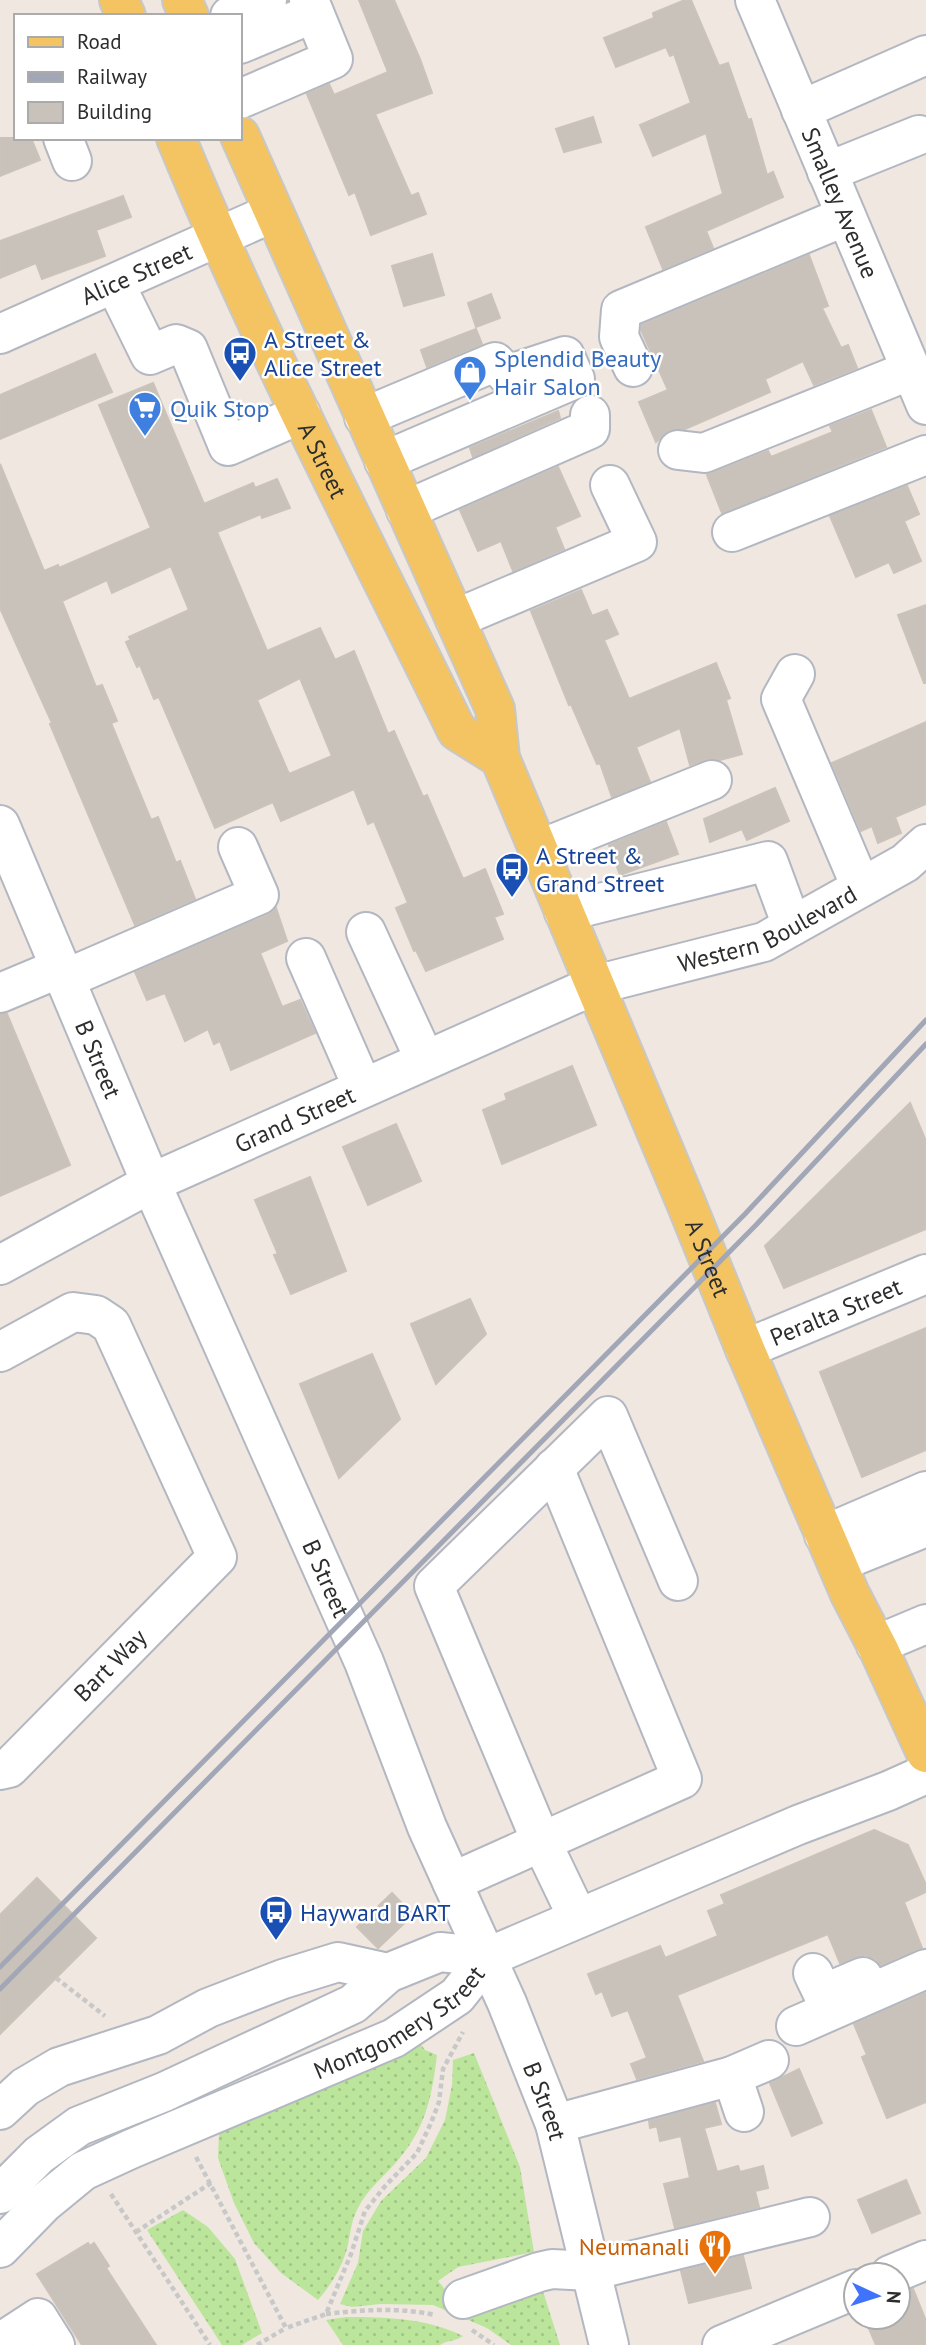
<svg xmlns="http://www.w3.org/2000/svg" width="926" height="2345" viewBox="0 0 926 2345" font-family="'PT Sans',sans-serif">
<defs>
<pattern id="grass-dots" width="8" height="8" patternUnits="userSpaceOnUse" patternTransform="scale(1.75)"><rect width="8" height="8" fill="#bce59c"/><path d="M2 2h.1M6 6h.1" fill="none" stroke="#a2c587" stroke-width="1.8" stroke-linecap="round"/></pattern>
</defs>
<rect width="100%" height="100%" fill="#efe7e0"/>
<path fill="url(#grass-dots)" d="M417,2039l8,11 12,5c-5,41 -11,72 -38,104 -14,17 -31,29 -41,49 -7,12 -8,28 -11,41 -6,20 -16,36 -29,51l-37,-27 -27,-30 -20,-40 -16,-45 1,-24 142,-65z
M474,2053l46,114 14,85 -76,15 -20,14 27,32 77,-25 18,57h-49l-24,-17 -54,-23 -52,-1 -29,3 -12,-3 18,-41 5,-32 18,-30 45,-43 19,-38 7,-35 1,-25z
M183,2210l25,17 27,32 27,74 -20,12h-20l-75,-115z
M346,2317c40,0 80,1 117,19 -9,6 -16,4 -23,9h-97l-17,-25z"/>
<path fill="#c8c2bb" stroke="#cbc3b9" stroke-width="2" fill-rule="evenodd" d="M359,0h35l26,59 12,34 -57,21 36,82 7,-3 8,21 -55,21 -16,-43 -6,3 -42,-101 22,-10 5,11 54,-23z
M685,0h6l28,66 9,-3 20,57 3,-1 16,56 6,-3 10,25 -77,34 7,17 -50,21 -17,-42 77,-33 -17,-61 -53,23 -13,-31 51,-22 -17,-49 -4,2 -4,-9 -50,20 -12,-29 50,-20 -1,-5z
M593,117l8,25 -37,10 -8,-23z
M0,138h31l9,22 -40,16z
M123,196l8,21 -35,13 9,26 -63,23 -6,-16 -36,15v-37z
M432,254l12,41 -40,11 -12,-40z
M809,255l19,51 -6,2 19,40 7,-3 9,23 -43,17 -11,-24 -38,18 5,13 -85,37 -16,1 -13,12 -17,-40 29,-12 -27,-60 1,-5z
M491,294l9,24 -24,9 -8,-24z
M476,329l6,15 -55,23 -6,-17z
M95,354l17,38 -112,47v-44z
M153,383l51,121 49,-21 2,5 22,-9 13,29 -28,10 -1,-4 -44,18 50,119 53,-23 15,32 19,-9 34,83 6,-3 29,66 4,-2 36,84 22,-10 18,45 -9,3 9,22 -77,32 -10,-21 -2,1 -18,-43 12,-5 -34,-82 -6,3 -14,-35 -73,32 -8,-19 -58,26 -56,-131 -5,2 -14,-34 -3,2 -11,-25 5,-2 -2,-3 60,-27 -18,-44 -59,27 -5,-13 -45,21 34,86 6,-2 15,36 -6,2 40,97 7,-3 18,46 4,-2 15,38 -60,26 -85,-201 2,-1 -52,-115v-144l44,107 14,-6 1,3 92,-40 -52,-123zM300,678l32,78 -43,18 -32,-74z
M871,410l15,37 -164,66 -15,-38 61,-24 3,6 62,-25 -3,-6z
M558,411l2,7 -87,39 -3,-9z
M558,467l22,49 -25,11 9,22 -51,22 -12,-30 -23,10 -18,-41z
M907,486l12,28 -15,7 17,40 -27,12 -5,-11 -33,15 -26,-61z
M581,590l11,26 15,-6 11,24 -14,6 25,59 87,-36 14,35 -4,2 16,54 -22,6h-16l-14,5 -10,-37 -44,19 14,35 -38,15 -12,-34 -3,1 -26,-60 -2,1 -38,-94z
M926,605v78h-2l-26,-68z
M926,722v82l-31,13 6,16 -23,10 -6,-17 -11,5 -29,-68z
M775,788l14,33 -42,19 -5,-11 -32,13 -6,-23z
M666,822l12,32 -58,21 -11,-30z
M276,908l11,33 -27,12 22,54 18,-7 15,33 -84,37 -11,-29 -6,3 -6,-15 -23,12 -20,-48 -18,7 -12,-28 133,-57z
M0,1014h7l63,151 -70,31z
M572,1066l24,59 -94,39 -19,-54 24,-10 -2,-6z
M910,1103l16,38v88l-142,59 -19,-42z
M396,1124l25,57 -53,24 -25,-58z
M310,1177l36,94 -55,23 -17,-39 4,-1 -23,-54z
M470,1299l16,35 -50,50 -25,-60z
M926,1328v122l-64,27 -42,-105z
M372,1354l28,65 -61,59 -39,-94z
M874,1830l34,15 18,40v7l-22,10 18,46 -41,17 -5,-6 -11,-4 -25,8 -12,-29 -151,61 26,66 -66,18 -6,-15 16,-6 -19,-48 -16,6 -10,-25 -6,3 -8,-20 72,-28 5,12 53,-22 -10,-25 17,-7 -4,-9z
M37,1878l59,60 -96,96v-119z
M392,1893l21,22 -35,33 -21,-21z
M926,1993v109l-39,16 -25,-61 5,-2 -13,-31z
M799,2069l23,54 -30,13 -22,-53z
M715,2103l6,21 -17,4 13,44 21,-6 2,6 23,-6 5,22 -13,3 4,16 -84,21 -11,-44 26,-6 -9,-42 -21,5 -3,-15 -7,2 -1,-7z
M906,2180l14,33 -48,20 -14,-33z
M88,2243l2,3 4,-3 15,23 -3,2 50,77h-74l-45,-71z
M743,2256l8,32 -62,15 -8,-32z
M913,2289l13,32v24h-50l-12,-28h34v-22z"/>
<g fill="none" stroke-linecap="round" stroke-linejoin="round">
<defs>
<g id="minor">
<path id="s1" d="M755,0l171,405"/>
<path d="M230,16l37,-16"/>
<path d="M240,44l74,-31"/>
<path d="M240,99l93,-40 -24,-59"/>
<path d="M801,110l125,-55"/>
<path d="M63,138l9,23"/>
<path d="M827,172l92,-37"/>
<path d="M115,284l35,71 26,-11 12,5 40,97 73,-32"/>
<path id="s2" d="M0,334l272,-121"/>
<path d="M633,367l-14,-30 2,-27 225,-94"/>
<path d="M364,417l131,-55 12,13 58,-19 10,23 -191,82"/>
<path d="M678,450l26,3 207,-83"/>
<path d="M406,510l184,-81v-14"/>
<path d="M732,532l194,-77"/>
<path d="M455,619l182,-77 -27,-57"/>
<path d="M795,674l-14,25 80,188"/>
<path id="s3" d="M0,825l151,358 213,479 63,165 80,176 48,121 54,221"/>
<path d="M538,850l174,-70"/>
<path d="M564,912l204,-51 24,65"/>
<path d="M366,932l59,128"/>
<path d="M306,958l57,130"/>
<path d="M65,979l194,-84 -21,-48"/>
<path d="M0,993l60,-25"/>
<path id="s4" d="M0,1265l151,-82 444,-198 169,-43 141,-79 21,-19"/>
<path id="s5" d="M745,1349l181,-75"/>
<path d="M0,1352l73,-40 23,3 15,10 106,232 -208,211 -9,2"/>
<path d="M824,1535l102,-44"/>
<path d="M837,1563l89,-36"/>
<path d="M876,1645l50,-21"/>
<path d="M452,1882l230,-103 -128,-311"/>
<path d="M578,1918l-37,-77 -107,-255 174,-170 70,165"/>
<path d="M813,1973l10,21 40,-17"/>
<path d="M796,2026l130,-57"/>
<path d="M732,2076l37,-16"/>
<path d="M0,2110l25,-23 34,-20 99,-32 50,-27 75,-29 55,-17 50,11"/>
<path d="M555,2124l177,-48 12,36"/>
<path d="M0,2194l39,-39 40,-29 85,-34 189,-88 35,-31 52,-21 48,5"/>
<path id="s6" d="M0,2248l44,-45 39,-32 48,-22 263,-111 63,-42 31,-39 310,-132 90,-34 38,-17"/>
<path d="M890,2275l36,-15"/>
<path d="M463,2299l76,-27 13,-3 38,2 220,-54"/>
<path d="M0,2343l38,-25 17,27"/>
<path d="M722,2345l134,-56"/>
</g>
<g id="major">
<path d="M119,0l7,16"/>
<path d="M182,0l7,16"/>
<path id="s7" d="M240,136l255,573 5,49 186,445 59,146 105,245 29,56 47,103"/>
<path id="s8" d="M176,138c83,202 185,397 281,593l43,27"/>
</g>
</defs>
<use href="#minor" stroke="#b3b7c1" stroke-width="42"/>
<use href="#major" stroke="#c8c8c8" stroke-width="42"/>
<path stroke="#c8c8c8" stroke-width="4.5" stroke-dasharray="5 3.5" stroke-linecap="butt" d="M56,1978l49,38
M196,2157l90,171 40,-14 25,-60 14,-43 21,-26 31,-32 14,-30 8,-21 4,-33 20,-37
M111,2194l99,151
M136,2232l75,-49
M326,2314c36,-4 73,-7 109,1
M472,2330l22,15
M257,2345l29,-17"/>
<use href="#minor" stroke="#fff" stroke-width="38"/>
<use href="#major" stroke="#f3c461" stroke-width="38"/>
<path stroke="#a2a7b8" stroke-width="5" d="M0,1967l745,-753 181,-194
M0,1989l756,-764 170,-181"/>
</g>
<defs>
<symbol id="bus-pin" viewBox="-11 -11 22 30"><path d="M0 17L-7.5 6A9.5 9.5 0 1 1 7.5 6Z" fill="#1a4fb4" stroke="#fff"/><path d="M-5-6H5V4H4V6H2V4H-2V6H-4V4H-5ZM-3.5-4V0h7V-4ZM-3.5 1.2v1.5H-2V1.2ZM2 1.2v1.5H3.5V1.2Z" fill="#fff"/></symbol>
<symbol id="shop-pin" viewBox="-11 -11 22 30"><path d="M0 17L-7.5 6A9.5 9.5 0 1 1 7.5 6Z" fill="#3f7fe0" stroke="#fff"/><path d="M-5-2.5h2.3a2.7 3.5 0 0 1 5.4 0H5L5.5 6h-11ZM-1.5-2.5h3a1.5 2.3 0 0 0-3 0Z" fill="#fff"/></symbol>
<symbol id="supermarket-pin" viewBox="-11 -11 22 30"><path d="M0 17L-7.5 6A9.5 9.5 0 1 1 7.5 6Z" fill="#3f7fe0" stroke="#fff"/><path d="M-6-5.5h2.5l.6 2H6L4.5 2H-2.5L-4.4-4H-6ZM-1.5 3.2a1.3 1.3 0 1 0 .1 0ZM3 3.2a1.3 1.3 0 1 0 .1 0Z" fill="#fff"/></symbol>
<symbol id="restaurant-pin" viewBox="-11 -11 22 30"><path d="M0 17L-7.5 6A9.5 9.5 0 1 1 7.5 6Z" fill="#e8710a" stroke="#fff"/><path d="M-5-6h1v4h1v-4h1v4h1v-4h1v5L-1.5 .5V6h-2V.5L-5-1ZM5-6V6H3V1.5H1.5Q1.5-4 5-6Z" fill="#fff"/></symbol>
</defs>
<g fill-rule="evenodd">
<use href="#bus-pin" x="221" y="334" width="38" height="52"/>
<use href="#shop-pin" x="451" y="353" width="38" height="52"/>
<use href="#supermarket-pin" x="126" y="389" width="38" height="52"/>
<use href="#bus-pin" x="493" y="850" width="38" height="52"/>
<use href="#bus-pin" x="257" y="1893" width="38" height="52"/>
<use href="#restaurant-pin" x="696" y="2227" width="38" height="52"/>
</g>
<g text-anchor="middle" dominant-baseline="central" stroke-width="5" stroke-linejoin="round" paint-order="stroke">
<g font-size="24" fill="#2d2d2d" stroke="#fff">
<text stroke="none"><textPath href="#s1" startOffset="220">Smalley Avenue</textPath></text>
<text stroke="none"><textPath href="#s2" startOffset="149">Alice Street</textPath></text>
<text stroke="none"><textPath href="#s8" startOffset="354">A Street</textPath></text>
<text stroke="none"><textPath href="#s4" startOffset="840">Western Boulevard</textPath></text>
<text stroke="none"><textPath href="#s3" startOffset="254">B Street</textPath></text>
<text stroke="none"><textPath href="#s4" startOffset="329">Grand Street</textPath></text>
<text stroke="none"><textPath href="#s7" startOffset="1218">A Street</textPath></text>
<text stroke="none"><textPath href="#s5" startOffset="98">Peralta Street</textPath></text>
<text stroke="none"><textPath href="#s3" startOffset="821">B Street</textPath></text>
<text transform="translate(110 1665) rotate(-45)">Bart Way</text>
<text stroke="none"><textPath href="#s6" startOffset="464">Montgomery Street</textPath></text>
<text stroke="none"><textPath href="#s3" startOffset="1388">B Street</textPath></text>
</g>
<g font-size="24" fill="#164399" stroke="#fff" text-anchor="start">
<text x="264" y="339">A Street &amp;<tspan x="264" dy="28">Alice Street</tspan></text>
<text x="536" y="855">A Street &amp;<tspan x="536" dy="28">Grand Street</tspan></text>
<text x="300" y="1912">Hayward BART</text>
</g>
<g font-size="24" fill="#366cbe" stroke="#fff" text-anchor="start">
<text x="494" y="358">Splendid Beauty<tspan x="494" dy="28">Hair Salon</tspan></text>
<text x="170" y="408">Quik Stop</text>
</g>
<g font-size="24" fill="#c56008" stroke="#fff" text-anchor="end">
<text x="690" y="2246">Neumanali</text>
</g>
</g>
<rect x="14" y="14" width="228" height="126" fill="#ffffff" stroke="#ababab" stroke-width="2"/>
<rect x="28" y="37" width="35" height="10" fill="#f3c461" stroke="#ababab" stroke-width="2"/>
<text x="77" y="49" font-size="21" fill="#2d2d2d">Road</text>
<rect x="28" y="72" width="35" height="10" fill="#a2a7b8" stroke="#ababab" stroke-width="2"/>
<text x="77" y="84" font-size="21" fill="#2d2d2d">Railway</text>
<rect x="28" y="102" width="35" height="21" fill="#c8c2bb" stroke="#ababab" stroke-width="2"/>
<text x="77" y="119" font-size="21" fill="#2d2d2d">Building</text>
<g transform="translate(877 2296) rotate(94)"><circle r="33" fill="#ffffff" stroke="#ababab" stroke-width="2"/>
<path d="M0-5L12 26L0 18L-12 26Z" fill="#3f73fc"/>
<text y="-10" font-size="19" font-weight="bold" text-anchor="middle" fill="#2d2d2d">N</text>
</g>
</svg>
